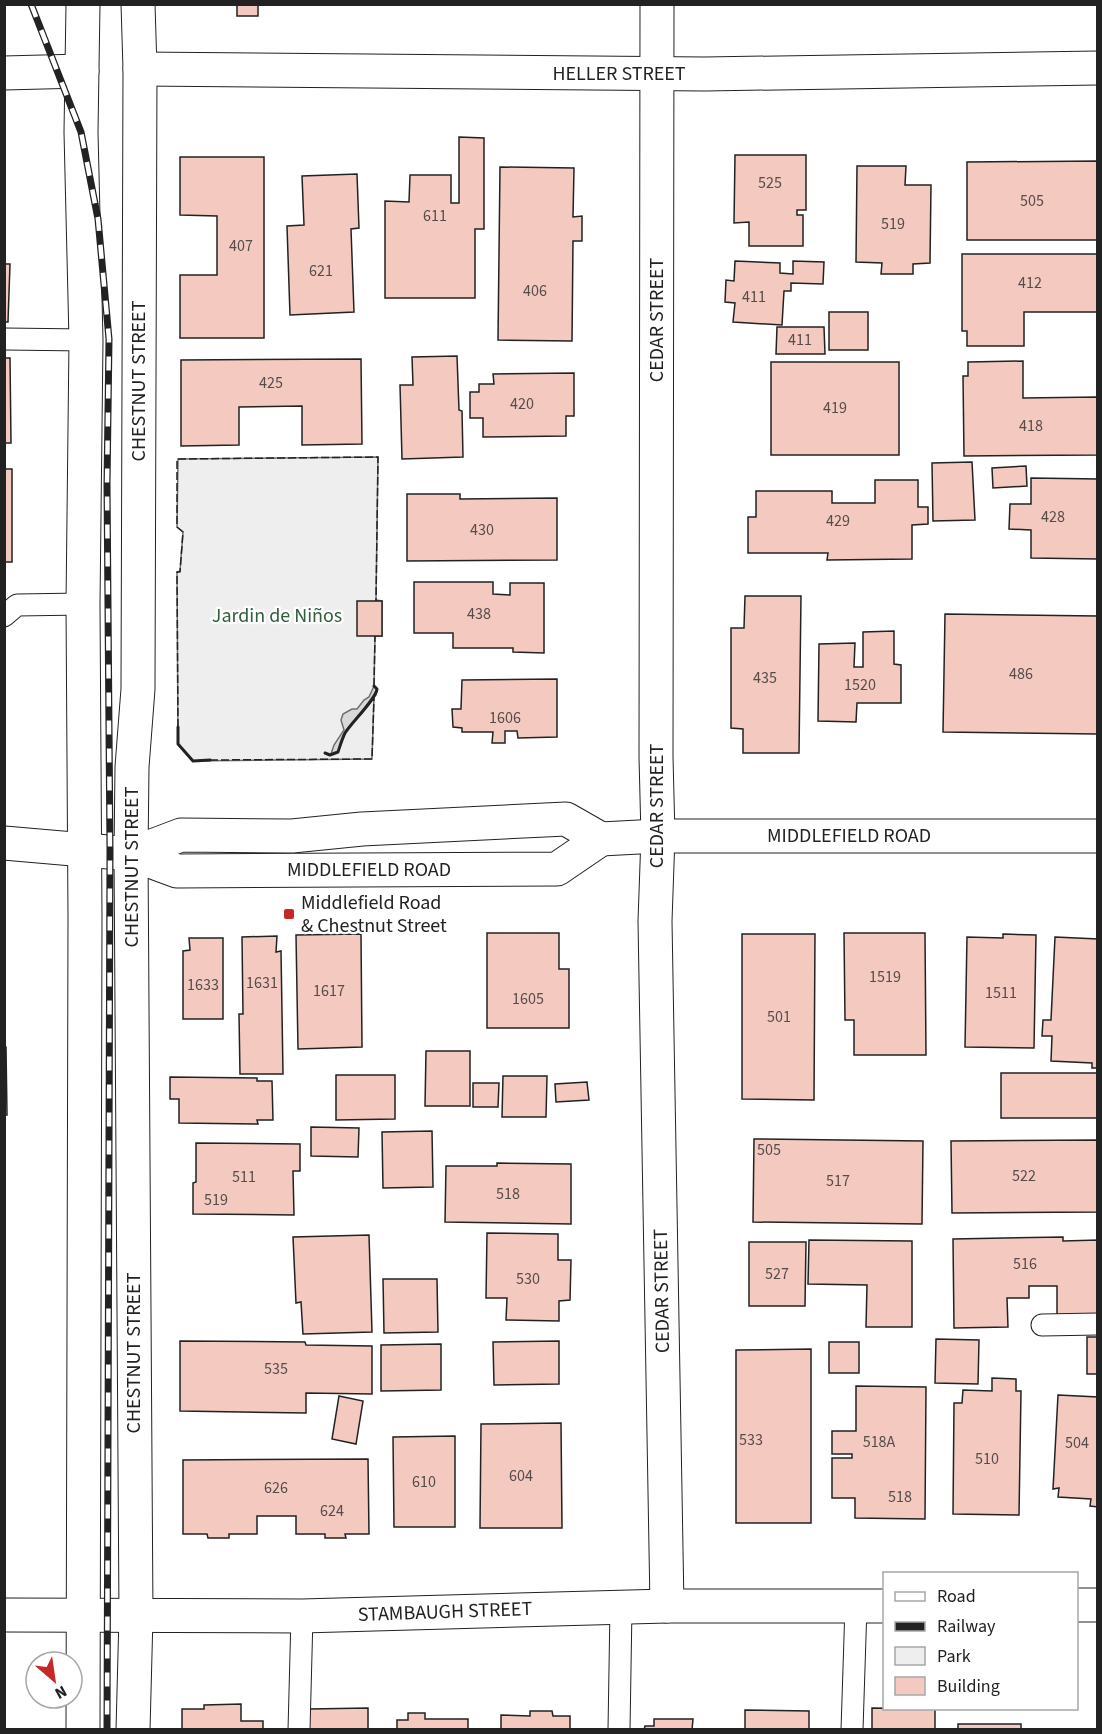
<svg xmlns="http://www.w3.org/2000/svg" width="1102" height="1734" viewBox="0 0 1102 1734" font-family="'Source Sans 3',sans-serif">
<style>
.green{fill:#eee;stroke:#6f6f6f;stroke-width:1.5}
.water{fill:#d9d9d9;stroke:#6f6f6f;stroke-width:1.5}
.building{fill:#f3c9c0;stroke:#222;stroke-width:1.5}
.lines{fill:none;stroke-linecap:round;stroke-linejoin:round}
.service-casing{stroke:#222;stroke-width:23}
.minor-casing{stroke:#222;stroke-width:35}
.tertiary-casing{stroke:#222;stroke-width:35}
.secondary-casing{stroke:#222;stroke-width:35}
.service{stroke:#fff;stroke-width:21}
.minor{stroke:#fff;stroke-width:33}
.tertiary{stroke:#fff;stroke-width:33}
.secondary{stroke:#fff;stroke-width:33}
.rail-casing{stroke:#222;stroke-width:7}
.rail{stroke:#fff;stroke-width:4.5;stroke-dasharray:14;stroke-linecap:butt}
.fence{stroke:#222;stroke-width:1.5;stroke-dasharray:8 3;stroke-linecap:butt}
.wall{stroke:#222;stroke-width:3}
.poi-dot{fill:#c62828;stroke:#fff;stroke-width:2}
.labels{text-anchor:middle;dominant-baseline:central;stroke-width:4.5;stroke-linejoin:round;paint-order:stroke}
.number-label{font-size:16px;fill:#564c4a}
.street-label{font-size:20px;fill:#222;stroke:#fff}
.park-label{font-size:20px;fill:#2f5e38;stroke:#fff}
.poi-label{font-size:20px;fill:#222;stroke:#fff;text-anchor:start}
</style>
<rect width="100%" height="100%" fill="#fff"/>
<!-- green -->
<polygon class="green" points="378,457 376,600 382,601 382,636 375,636 374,686 377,689 376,695 374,697 372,759 193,761 178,744 177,572 180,571 183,532 177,527 178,459"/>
<!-- water -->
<path class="water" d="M374,686L377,689C376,699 352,722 345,733C342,739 340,746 338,752L331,754L334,745L344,730L341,720L343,714L352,709H357L364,700L369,697Z"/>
<!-- building -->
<g class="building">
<rect x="237" y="4" width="21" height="12"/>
<polygon points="459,137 484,138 484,229 475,229 475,298 385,298 385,201 409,202 410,175 451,175 451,203 459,203"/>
<polygon points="735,155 806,155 806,210 797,210 797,215 803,215 803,246 749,246 749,222 734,223"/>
<polygon points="180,157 264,157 264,338 180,338 180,275 217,275 217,216 180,215"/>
<polygon points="1098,161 1098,240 967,240 967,162"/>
<polygon points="857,166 906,166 905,185 931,185 930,263 913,264 913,274 881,274 882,263 856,262"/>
<polygon points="500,167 574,168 573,217 582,216 582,241 573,241 572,341 498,340"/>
<polygon points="357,174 359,228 351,229 354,312 290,315 287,226 304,225 302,176"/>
<polygon points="962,254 1098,254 1098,312 1024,312 1024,346 967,346 967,331 962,331"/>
<polygon points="735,261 780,263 780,273 793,274 793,261 824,262 823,284 791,283 791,291 784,291 782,325 733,322 735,303 725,302 726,280 734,281"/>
<polygon points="4,264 10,264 8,322 4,322"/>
<rect x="829" y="312" width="39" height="38"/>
<polygon points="777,327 824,327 825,354 776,354"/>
<polygon points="457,356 459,410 462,411 463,457 402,459 400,385 413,385 412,357"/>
<polygon points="4,358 10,358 11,443 4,443"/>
<polygon points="361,359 362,444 302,445 302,406 239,407 239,445 181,446 181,360"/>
<polygon points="1023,361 1023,398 1098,397 1098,455 964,456 963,376 968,376 968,362"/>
<rect x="771" y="362" width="128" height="93"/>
<polygon points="574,373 574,416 566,416 566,436 483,437 483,418 470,418 470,392 479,392 479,384 494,384 493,374"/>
<polygon points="972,462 975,520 933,521 932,463"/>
<polygon points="1026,466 1027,486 993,488 992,468"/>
<rect x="4" y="469" width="8" height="93"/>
<polygon points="1031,478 1098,479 1098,559 1031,558 1031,530 1009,529 1010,504 1031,504"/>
<polygon points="875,480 918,480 918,507 928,507 928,524 912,525 912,559 827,560 828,553 748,553 748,517 756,517 756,491 832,491 832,503 875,503"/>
<polygon points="407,494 460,494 460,499 557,498 557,560 407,561"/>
<polygon points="414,582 493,582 493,594 510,595 510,583 544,583 544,653 513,652 513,648 453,648 453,633 414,633"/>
<polygon points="745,596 801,596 799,753 743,753 743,729 731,728 731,628 744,628"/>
<rect x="357" y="601" width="25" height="35"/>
<polygon points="945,614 1098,616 1098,734 943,732"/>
<polygon points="894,631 894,664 901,665 901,703 857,703 856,722 818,721 819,644 855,643 854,667 863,667 863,632"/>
<polygon points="557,679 557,737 518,738 517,731 505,731 505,743 492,743 493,732 462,732 462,728 453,727 452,709 461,709 462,680"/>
<polygon points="487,933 559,933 559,969 569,969 569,1028 487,1028"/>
<polygon points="844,933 925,933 926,1055 854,1055 854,1020 845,1020"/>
<polygon points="361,934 362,1047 298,1049 296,935"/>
<polygon points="742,934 815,934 814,1100 742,1099"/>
<polygon points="1003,934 1036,935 1034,1048 965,1047 967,937 1003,938"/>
<polygon points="277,936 276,952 281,951 283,1074 240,1074 239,1014 243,1014 242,937"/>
<polygon points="1055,937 1098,939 1098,1068 1092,1068 1092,1063 1051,1061 1052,1036 1042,1036 1043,1020 1051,1020"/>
<polygon points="189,938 223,938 223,1019 183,1019 183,951 190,950"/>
<polygon points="4,1047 6,1047 7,1115 4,1115"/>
<polygon points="426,1051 470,1051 470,1106 425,1106"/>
<rect x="1001" y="1073" width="97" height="45"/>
<polygon points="336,1075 395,1075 395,1119 336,1120"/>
<polygon points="503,1076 547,1076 546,1117 502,1117"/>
<polygon points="170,1077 257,1078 257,1081 272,1081 273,1120 257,1120 258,1124 179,1123 179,1099 170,1099"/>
<polygon points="587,1082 589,1100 556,1102 555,1084"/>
<polygon points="473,1083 499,1083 498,1107 473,1107"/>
<polygon points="311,1127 359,1128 358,1157 311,1156"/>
<polygon points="432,1131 433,1187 383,1188 382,1132"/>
<polygon points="754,1139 923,1141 922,1224 753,1222"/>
<polygon points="1098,1140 1098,1212 952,1213 951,1141"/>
<polygon points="196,1143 300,1144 300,1171 293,1171 294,1215 193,1214 193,1183 196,1182"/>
<polygon points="497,1163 571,1164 571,1224 445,1222 446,1166 497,1166"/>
<polygon points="487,1233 558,1234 558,1260 571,1260 570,1300 559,1301 559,1321 506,1320 507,1298 486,1298"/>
<polygon points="369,1235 372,1332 303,1334 301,1302 296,1303 293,1237"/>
<polygon points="1063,1237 1063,1241 1098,1240 1098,1315 1057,1315 1057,1286 1029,1286 1029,1298 1007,1298 1008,1327 954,1328 953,1239"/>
<polygon points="809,1240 912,1241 912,1327 866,1327 867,1285 808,1284"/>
<polygon points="749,1242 806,1242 805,1306 749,1306"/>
<polygon points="383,1279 437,1279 438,1332 384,1333"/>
<rect x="1087" y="1337" width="11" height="37"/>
<polygon points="936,1339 979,1340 978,1384 935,1383"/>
<polygon points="180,1341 305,1342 306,1345 372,1346 372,1394 306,1393 306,1413 180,1411"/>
<polygon points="559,1341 559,1384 494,1385 493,1342"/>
<rect x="829" y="1342" width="30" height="31"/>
<polygon points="441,1344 441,1390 381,1391 381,1345"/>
<polygon points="811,1349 811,1523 736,1523 736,1350"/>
<polygon points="992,1378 1016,1379 1016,1391 1021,1391 1019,1515 953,1514 954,1403 962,1403 963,1390 992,1391"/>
<polygon points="856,1386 926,1387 925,1519 855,1518 855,1498 832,1498 832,1458 852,1458 852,1454 832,1454 832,1431 856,1431"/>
<polygon points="1058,1395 1098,1397 1098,1507 1090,1506 1091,1499 1058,1497 1059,1488 1053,1489"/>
<polygon points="339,1396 363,1401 356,1444 332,1439"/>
<polygon points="561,1423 562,1528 480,1528 481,1424"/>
<polygon points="455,1436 455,1527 394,1527 393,1437"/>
<polygon points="368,1459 369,1534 345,1534 346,1538 325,1538 325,1534 296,1534 296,1516 257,1516 257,1534 229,1534 229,1538 208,1538 207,1534 183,1534 183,1460"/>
<polygon points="241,1704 241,1721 263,1721 263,1730 182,1730 182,1709 204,1709 204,1705"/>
<polygon points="368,1708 368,1730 309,1730 309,1709"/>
<polygon points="872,1708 935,1709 935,1730 872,1730"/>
<polygon points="745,1710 809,1711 809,1730 745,1730"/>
<polygon points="530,1711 552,1711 553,1716 570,1716 570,1730 501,1730 501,1715 530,1716"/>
<polygon points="408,1713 425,1713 425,1719 468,1719 468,1730 397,1730 397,1720 408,1720"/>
<polygon points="654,1719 693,1719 692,1730 644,1730 645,1726 654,1726"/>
<rect x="958" y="1724" width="63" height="6"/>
</g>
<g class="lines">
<!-- service casing -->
<g class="service-casing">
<g id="service">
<polyline points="4,339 86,340"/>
<polyline points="4,616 17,605 83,604"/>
<polyline points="1042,1325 1098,1324"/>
<polyline points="299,1730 302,1616"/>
<polyline points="619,1730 621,1607"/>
<polyline points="852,1730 856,1606"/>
</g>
</g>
<!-- minor casing -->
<g class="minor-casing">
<g id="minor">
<polyline points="657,4 656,757 658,836 655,921 667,1606"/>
<polyline points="140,69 705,74 1098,68"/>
<polyline points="4,73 82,71"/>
<polyline points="1076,1605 1098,1605"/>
<polyline points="4,1615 302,1616 667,1606 884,1606"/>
</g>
</g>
<!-- tertiary casing -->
<g class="tertiary-casing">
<g id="tertiary">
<polyline points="83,1730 85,917 83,604 86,340 81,132 83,4"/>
<polyline points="133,1730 136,1616 131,854 132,767 138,689 140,69 138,4"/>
</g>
</g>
<!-- secondary casing -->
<g class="secondary-casing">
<g id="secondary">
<polyline points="4,843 131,854 177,871 557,869 601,839"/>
<polyline points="131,854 181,835 292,836 362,829 566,819 601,839 658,836 1098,836"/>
</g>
</g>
<!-- service -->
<use href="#service" class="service"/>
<!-- minor -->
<use href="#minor" class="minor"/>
<!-- tertiary -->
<use href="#tertiary" class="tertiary"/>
<!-- secondary -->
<use href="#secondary" class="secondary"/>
<!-- rail casing -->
<g class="rail-casing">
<polyline id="rail" points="31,4 81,132 98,219 109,339 107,484 110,851 107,1730"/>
</g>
<!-- rail -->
<use href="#rail" class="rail"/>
<!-- fence -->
<g class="fence">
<polyline points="374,686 375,636"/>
<polyline points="178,727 177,572 180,572 183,532 177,527 177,459 378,457 376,601"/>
<polyline points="210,760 372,759 374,697"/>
</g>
<!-- wall -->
<g class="wall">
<polyline points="178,727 178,744 193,761 210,760"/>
<path d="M325,753L330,755L338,752C340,746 342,739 345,733C352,722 376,699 377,689L374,686"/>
</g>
</g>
<!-- markers -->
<rect class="poi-dot" x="283" y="908" width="12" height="12" rx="3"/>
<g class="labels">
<!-- number labels -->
<g class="number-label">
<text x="770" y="183">525</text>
<text x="1032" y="201">505</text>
<text x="435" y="216">611</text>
<text x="893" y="224">519</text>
<text x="241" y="246">407</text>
<text x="321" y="271">621</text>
<text x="1030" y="283">412</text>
<text x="535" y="291">406</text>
<text x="754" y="297">411</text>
<text x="800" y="340">411</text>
<text x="271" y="383">425</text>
<text x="522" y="404">420</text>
<text x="835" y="408">419</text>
<text x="1031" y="426">418</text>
<text x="1053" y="517">428</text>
<text x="838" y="521">429</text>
<text x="482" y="530">430</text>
<text x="479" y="614">438</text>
<text x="1021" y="674">486</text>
<text x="765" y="678">435</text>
<text x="860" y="685">1520</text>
<text x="505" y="718">1606</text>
<text x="885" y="977">1519</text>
<text x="262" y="983">1631</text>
<text x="203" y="985">1633</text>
<text x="329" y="991">1617</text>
<text x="1001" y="993">1511</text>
<text x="528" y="999">1605</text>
<text x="779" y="1017">501</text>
<text x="769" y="1150">505</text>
<text x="1024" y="1176">522</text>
<text x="244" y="1177">511</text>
<text x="838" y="1181">517</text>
<text x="508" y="1194">518</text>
<text x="216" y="1200">519</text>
<text x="1025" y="1264">516</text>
<text x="777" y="1274">527</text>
<text x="528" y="1279">530</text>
<text x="276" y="1369">535</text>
<text x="751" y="1440">533</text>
<text x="879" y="1442">518A</text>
<text x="1077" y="1443">504</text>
<text x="987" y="1459">510</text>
<text x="521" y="1476">604</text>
<text x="424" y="1482">610</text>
<text x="276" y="1488">626</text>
<text x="900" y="1497">518</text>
<text x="332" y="1511">624</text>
</g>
<!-- street labels -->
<g class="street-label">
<text x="619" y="74">HELLER STREET</text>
<text transform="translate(657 320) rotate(-90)">CEDAR STREET</text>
<text transform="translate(139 381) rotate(-90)">CHESTNUT STREET</text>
<text transform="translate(657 806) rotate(-90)">CEDAR STREET</text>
<text x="849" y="836">MIDDLEFIELD ROAD</text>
<text transform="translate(132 867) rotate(-90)">CHESTNUT STREET</text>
<text x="369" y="870">MIDDLEFIELD ROAD</text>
<text transform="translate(662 1291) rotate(-91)">CEDAR STREET</text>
<text transform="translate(134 1353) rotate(-90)">CHESTNUT STREET</text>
<text transform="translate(445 1612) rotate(-2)">STAMBAUGH STREET</text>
</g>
<!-- park labels -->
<g class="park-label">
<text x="277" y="616">Jardin de Niños</text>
</g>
<!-- poi labels -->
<g class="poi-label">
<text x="301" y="903">Middlefield Road<tspan x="301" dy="23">&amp; Chestnut Street</tspan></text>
</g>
</g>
<!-- border -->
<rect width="1102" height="1734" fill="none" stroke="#222222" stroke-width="12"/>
<!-- legend -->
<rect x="883" y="1572" width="195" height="138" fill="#ffffff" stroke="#a7a7a7" stroke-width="1.5"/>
<rect x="895" y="1592" width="30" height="9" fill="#ffffff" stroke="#a7a7a7" stroke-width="1.5"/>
<text x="937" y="1602" font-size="18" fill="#222222">Road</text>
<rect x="895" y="1622" width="30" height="9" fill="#222222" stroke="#a7a7a7" stroke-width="1.5"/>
<text x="937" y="1632" font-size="18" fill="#222222">Railway</text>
<rect x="895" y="1647" width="30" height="18" fill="#eeeeee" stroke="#a7a7a7" stroke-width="1.5"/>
<text x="937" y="1662" font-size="18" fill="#222222">Park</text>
<rect x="895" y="1677" width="30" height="18" fill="#f3c9c0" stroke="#a7a7a7" stroke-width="1.5"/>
<text x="937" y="1692" font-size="18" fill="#222222">Building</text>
<!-- north arrow -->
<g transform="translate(54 1680) rotate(151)"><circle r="28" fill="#ffffff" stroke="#a7a7a7" stroke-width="1.5"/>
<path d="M0-4.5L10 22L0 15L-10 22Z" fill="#c62828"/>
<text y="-9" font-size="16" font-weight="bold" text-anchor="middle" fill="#222222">N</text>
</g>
</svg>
